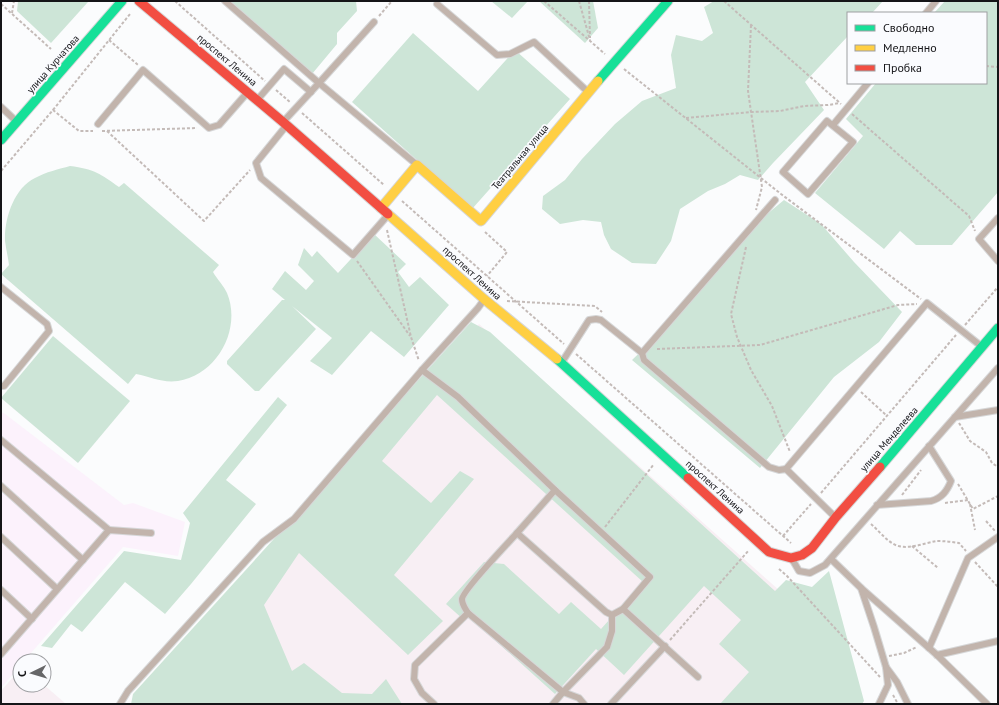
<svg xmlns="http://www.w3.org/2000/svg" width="999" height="705" viewBox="0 0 999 705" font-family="'PT Sans',sans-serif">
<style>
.industrial{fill:#fcf2fc}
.medical{fill:#f8eff4}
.green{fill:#cde5d7}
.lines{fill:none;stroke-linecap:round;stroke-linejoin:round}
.lane-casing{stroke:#d6d7d8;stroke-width:8}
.fast-casing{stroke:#d6d7d8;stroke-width:11}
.slow-casing{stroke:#d6d7d8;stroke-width:11}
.jam-casing{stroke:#d6d7d8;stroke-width:11}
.path{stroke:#c4bbb8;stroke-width:2;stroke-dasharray:3 2;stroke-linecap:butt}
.lane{stroke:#c2b4ac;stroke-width:6}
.fast{stroke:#16e098;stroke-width:9}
.slow{stroke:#ffcf43;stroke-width:9}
.jam{stroke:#f24e42;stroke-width:9}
.labels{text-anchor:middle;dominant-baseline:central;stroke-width:3.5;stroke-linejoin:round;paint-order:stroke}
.street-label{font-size:10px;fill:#151518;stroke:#fafbfe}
</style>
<rect width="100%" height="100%" fill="#fbfcfd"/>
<!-- industrial -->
<polygon class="industrial" points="1,412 5,414 124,505 133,503 185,522 178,556 123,547 24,661 20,661 20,666 1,688"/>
<!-- medical -->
<g class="medical">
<polygon points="479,324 823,629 757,704 292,704 213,631"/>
<polygon points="20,669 20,685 44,685 66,704 1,704 1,691"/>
</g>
<!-- green -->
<g class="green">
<polygon points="18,1 88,1 88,2 51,43 17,11"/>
<polygon points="229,1 356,1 357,11 337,33 337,44 312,74"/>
<polygon points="491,1 528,1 512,18"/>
<polygon points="539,1 593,1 598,28 585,43"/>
<polygon points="714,1 883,1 872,13 848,13 848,36 805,82 824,110 773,163 758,180 740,175 725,184 708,191 680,209 671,241 656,264 632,263 611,249 604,235 601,222 583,220 560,224 542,209 543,196 565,180 582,159 615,124 642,101 676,88 671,55 676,35 702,41 713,33 704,7"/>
<polygon points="945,1 998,1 998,192 952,245 916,245 900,231 884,249 815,193 863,136 846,119 876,83 986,83 986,13 934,13"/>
<polygon points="413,33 478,91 515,50 570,99 472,209 352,102"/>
<path d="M70,166C94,169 101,174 119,187L124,183L219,265L213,272C217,279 224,286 227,293C242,329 217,375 178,381C161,383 152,377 136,374L128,384L1,274L9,265C8,257 6,249 5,241C4,219 14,188 35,178C46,172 59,169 70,166Z"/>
<polygon points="784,200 821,224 854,262 902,312 879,342 834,377 760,468 632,360 683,311 754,225"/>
<polygon points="374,234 406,264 398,272 409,287 420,277 449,305 404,357 371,331 332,375 310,361 332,338 292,306 316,329 259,391 255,391 227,364 227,361 282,300 285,300 272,289 285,271 306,290 314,281 298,265 304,248 312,257 317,251 338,273"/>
<polygon points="471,322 490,332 775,591 786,580 812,587 829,571 864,701 862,704 720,704 749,672 719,644 741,620 704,586 624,675 596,649 555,694 468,616 464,620 446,604 484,562 504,564 559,614 571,602 601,629 643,582 437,395 382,461 431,503 460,471 474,479 394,575 443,621 408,655 299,553 264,605 292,671 304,663 342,693 372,694 386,679 402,704 131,704 133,694"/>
<polygon points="53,336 130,401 78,463 1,398"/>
<polygon points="278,397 287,405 226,480 256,504 191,584 165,614 125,582 82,632 71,624 52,648 41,646 124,551 181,560 190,523 183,513"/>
</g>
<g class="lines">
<!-- lane casing -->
<g class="lane-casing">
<g id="lane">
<polyline points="225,1 319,83 374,22"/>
<polyline points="437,4 497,55 510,54 534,42 587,91"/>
<polyline points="926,13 936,1"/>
<polyline points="258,99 284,69 311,92"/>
<polyline points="1,107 16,121"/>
<polygon points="827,121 853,142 808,194 783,172"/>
<polyline points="283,122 319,83 416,164"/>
<polyline points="98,124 143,70 209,128 219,125 247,93"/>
<polyline points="833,125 868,83"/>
<polyline points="286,126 256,163 261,178 353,255 388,215"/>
<polyline points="998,218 979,239 998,261"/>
<polyline points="1,287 47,324 49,331 4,386 1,386"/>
<polyline points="642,353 775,200"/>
<polyline points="562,362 589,320 596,319 601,320 642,353 644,360 769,467 779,470 786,469 834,516"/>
<polyline points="422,370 458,397 555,490 650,577 623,609 698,677"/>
<polyline points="955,417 998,410"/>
<polyline points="1,440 109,530"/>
<polyline points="786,469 927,303 981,346"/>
<polyline points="1,486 83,560"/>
<polyline points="555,490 517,533 606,612 612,615 623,609"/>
<path d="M877,505L931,501C942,498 947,491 951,481L929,446"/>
<path d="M517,533C508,543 463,590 462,599C462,605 465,608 468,613L563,692L579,698L584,704"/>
<polyline points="1,537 57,589"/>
<polyline points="792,559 799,571 810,573 825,565 998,368"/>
<polyline points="831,559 861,588 874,627 886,667 888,685 879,704"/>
<polyline points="861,588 937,655 987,704"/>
<polyline points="1,590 32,619"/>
<polyline points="929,648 968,558 998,537"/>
<polyline points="1,654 109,530 151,533"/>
<polyline points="937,655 998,641"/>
<polyline points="886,667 897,682 908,704"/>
<polyline points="120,704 128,691 263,542 294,519 422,370 478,308 483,301"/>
<polyline points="434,704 422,693 414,679 415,665 468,613"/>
<polyline points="553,704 563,692 607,647 612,631 612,615"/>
<polyline points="611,704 665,646"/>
</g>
</g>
<!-- fast casing -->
<g class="fast-casing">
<g id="fast">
<polyline points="598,81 668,1"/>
<polyline points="1,140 122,1"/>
<polyline points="557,359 688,478"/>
<polyline points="880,467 998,328"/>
</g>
</g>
<!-- slow casing -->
<g class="slow-casing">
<g id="slow">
<polyline points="381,208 417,165 481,221 598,81"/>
<polyline points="388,214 484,299 557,359"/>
</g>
</g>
<!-- jam casing -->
<g class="jam-casing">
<g id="jam">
<polyline points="139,1 283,122 388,214"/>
<polyline points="688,478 769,552 791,558 802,555 812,548 836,517 880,467"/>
</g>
</g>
<!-- path -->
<g class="path">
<polyline points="175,1 265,81"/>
<polyline points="544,1 605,54"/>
<polyline points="579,1 590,40"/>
<polyline points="589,1 590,38"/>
<polyline points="724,1 841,104"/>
<polyline points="1,4 51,49"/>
<polyline points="12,13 14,1"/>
<polyline points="379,16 392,1"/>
<polyline points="751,25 748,91 762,187 756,210"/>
<polyline points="109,40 138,65"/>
<polyline points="986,66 998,67"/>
<polyline points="624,69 781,194 921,299"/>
<polyline points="276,90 291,103"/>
<polyline points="53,110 130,14"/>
<polyline points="302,113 384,185"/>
<polyline points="852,114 969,216 975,231"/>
<polyline points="686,118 751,112 780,111 804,106 828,105 840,103"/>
<polyline points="102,131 197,128"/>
<polyline points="107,131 204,221 250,170"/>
<polyline points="1,171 53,110 79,131 93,131"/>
<polyline points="402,201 564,344"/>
<polyline points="387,230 411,337 419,361"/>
<polyline points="485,232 507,252 487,276"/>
<polyline points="746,247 731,314 737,337 751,370 772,406 790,452"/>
<polyline points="357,261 410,336"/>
<polyline points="507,301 595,306 602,312"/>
<polyline points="965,325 998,287"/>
<polyline points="657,349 760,345 898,305 917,304"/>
<polyline points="576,354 791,543"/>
<polyline points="861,392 887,416"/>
<polyline points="959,423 970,441 986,452 992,463 998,467"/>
<polyline points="958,484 973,509 998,496"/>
<polyline points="821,493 956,335"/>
<polyline points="902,495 921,470"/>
<polyline points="945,503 968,500"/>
<polyline points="970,504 975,530"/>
<polyline points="986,521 995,531"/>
<path d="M871,524C878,530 884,538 892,543C905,552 923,543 937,541C945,541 952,542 959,543L966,551"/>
<polyline points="605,527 654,464"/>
<polyline points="783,536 811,504"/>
<polyline points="912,546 938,568"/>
<polyline points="975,562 998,587"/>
<polyline points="779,569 787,576 880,677"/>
<polyline points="670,640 749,550"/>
<polyline points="889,656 904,653 917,647"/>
<polyline points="893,695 898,704"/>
</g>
<!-- lane -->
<use href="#lane" class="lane"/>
<!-- fast -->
<use href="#fast" class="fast"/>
<!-- slow -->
<use href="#slow" class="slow"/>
<!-- jam -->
<use href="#jam" class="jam"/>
</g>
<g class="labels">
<!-- street labels -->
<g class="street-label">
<text transform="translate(227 60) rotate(40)">проспект Ленина</text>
<text transform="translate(53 64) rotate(-49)">улица Курчатова</text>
<text transform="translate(520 157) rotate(-50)">Театральная улица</text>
<text transform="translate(472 273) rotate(42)">проспект Ленина</text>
<text transform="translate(889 439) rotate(-49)">улица Менделеева</text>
<text transform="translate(715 487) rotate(42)">проспект Ленина</text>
</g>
</g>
<!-- border -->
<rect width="999" height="705" fill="none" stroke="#151518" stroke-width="4"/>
<!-- legend -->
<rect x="847" y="12" width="140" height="72" fill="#fafbfe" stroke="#9e9fa2"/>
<rect x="855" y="25" width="20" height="6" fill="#16e098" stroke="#9e9fa2"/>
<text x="883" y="32" font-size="12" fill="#151518">Свободно</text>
<rect x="855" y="45" width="20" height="6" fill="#ffcf43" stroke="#9e9fa2"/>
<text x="883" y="52" font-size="12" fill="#151518">Медленно</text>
<rect x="855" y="65" width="20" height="6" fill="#f24e42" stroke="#9e9fa2"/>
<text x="883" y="72" font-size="12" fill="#151518">Пробка</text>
<!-- north arrow -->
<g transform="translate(32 673) rotate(265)"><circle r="19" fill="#fafbfe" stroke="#9e9fa2"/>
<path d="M0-3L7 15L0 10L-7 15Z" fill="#666668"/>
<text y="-6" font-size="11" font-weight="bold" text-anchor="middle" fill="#151518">С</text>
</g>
</svg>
